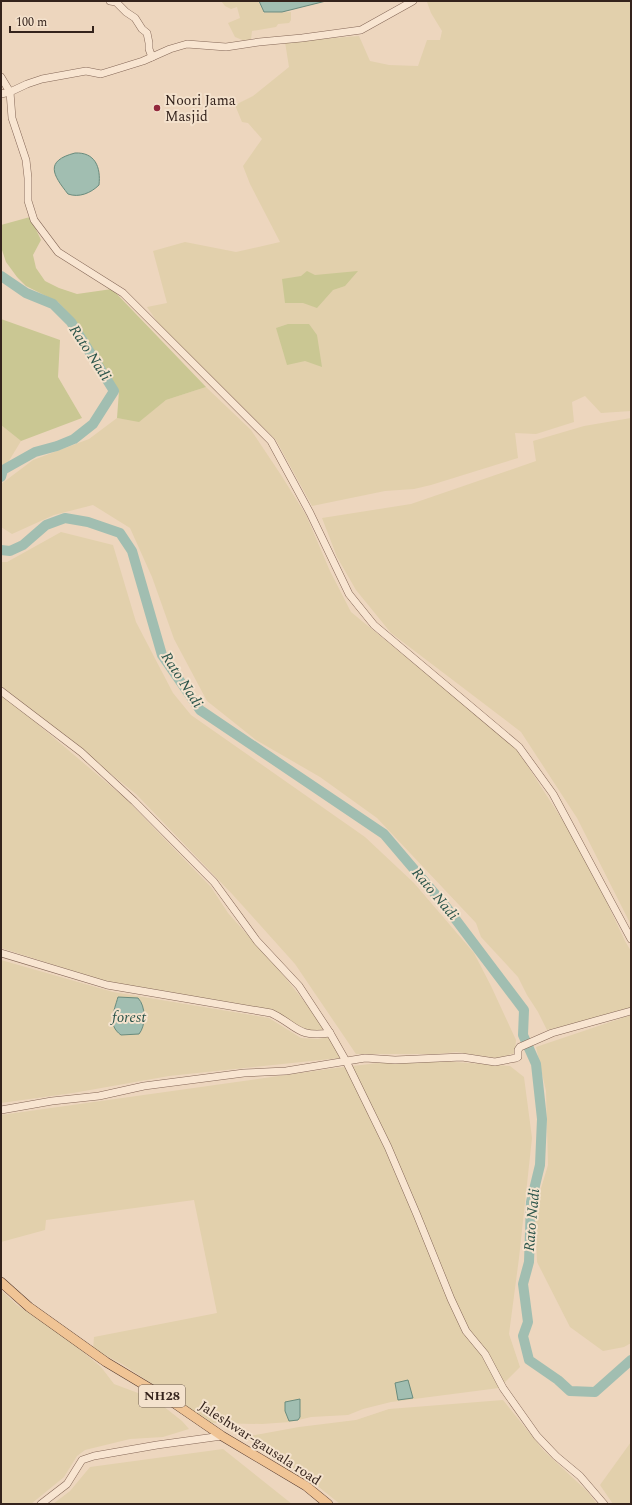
<svg xmlns="http://www.w3.org/2000/svg" width="632" height="1505" viewBox="0 0 632 1505" font-family="Spectral,serif">
<style>
.farmland{fill:#e2d0ac}
.green{fill:#cac793}
.water{fill:#a1beb1;stroke:#698b7d}
.lines{fill:none;stroke-linecap:round;stroke-linejoin:round}
.river{stroke:#a1beb1;stroke-width:10}
.minor-casing{stroke:#846757;stroke-width:8}
.major-casing{stroke:#52372c;stroke-width:10}
.minor{stroke:#f8e5d1;stroke-width:7}
.major{stroke:#f0c495;stroke-width:9}
.poi-dot{fill:#92283c;stroke:#f4e2cd;stroke-width:1.5}
.labels{text-anchor:middle;dominant-baseline:central;stroke-width:4;stroke-linejoin:round;paint-order:stroke}
.shield{fill:#f4e2cd;stroke:#6e5c51;stroke-width:1}
.shield-label{font-size:13px;font-weight:bold;fill:#34231c}
.poi-label{font-size:14px;fill:#34231c;stroke:#f4e2cd;text-anchor:start}
.street-label{font-size:14px;fill:#34231c;stroke:#f4e2cd}
.water-label{font-size:15px;font-style:italic;fill:#2b544a;stroke:#f4e2cd}
</style>
<rect width="100%" height="100%" fill="#edd6be"/>
<!-- farmland -->
<g class="farmland">
<polygon points="221,1 258,1 264,13 291,12 291,20 289,23 278,24 276,27 252,31 251,39 245,41 235,37 228,23 240,18 237,7 231,9 225,6"/>
<polygon points="428,1 631,1 631,411 601,413 585,396 572,402 574,422 536,434 515,433 518,458 431,485 414,489 385,491 312,506 276,440 158,323 147,307 167,303 153,251 185,242 236,252 280,242 250,184 243,166 262,139 248,123 242,122 235,105 253,96 289,67 285,42 359,36 370,61 389,65 418,66 427,40 440,40 442,31 431,13 427,2"/>
<polygon points="206,387 251,430 281,475 306,515 330,571 351,612 479,717 518,751 583,852 625,941 631,951 631,1009 547,1030 538,1012 527,995 518,977 481,937 476,923 377,818 320,777 256,740 207,701 174,639 152,577 130,528 93,505 54,515 12,534 1,527 1,484 33,460 89,439 117,418 139,421 166,400"/>
<polygon points="631,418 631,925 577,818 521,732 391,633 356,590 337,557 322,518 411,504 536,461 533,441 584,426"/>
<polygon points="1,425 21,441 1,474"/>
<polygon points="61,532 113,545 136,622 173,693 191,715 365,837 414,883 474,953 491,986 516,1040 515,1053 497,1058 456,1052 438,1054 356,1054 295,964 233,895 136,794 1,686 1,562 7,562"/>
<polygon points="1,693 126,799 211,887 228,913 284,976 326,1029 310,1031 295,1024 272,1011 108,982 1,948"/>
<polygon points="1,960 113,992 269,1018 301,1038 318,1039 329,1037 340,1058 169,1076 73,1093 1,1103"/>
<polygon points="631,1015 631,1343 624,1347 603,1351 570,1327 537,1262 535,1208 548,1165 546,1091 536,1047"/>
<polygon points="412,1059 510,1066 524,1077 532,1138 519,1258 509,1334 520,1367 499,1388 391,1402 363,1409 348,1415 311,1417 290,1422 262,1424 211,1423 122,1364 93,1349 94,1337 217,1313 194,1200 46,1220 45,1230 1,1242 1,1115 336,1068"/>
<polygon points="1,1290 17,1305 69,1340 101,1367 114,1384 138,1393 163,1406 182,1421 189,1429 163,1437 130,1439 85,1450 77,1456 64,1477 31,1504 1,1504"/>
<polygon points="503,1400 544,1451 587,1491 597,1504 340,1504 320,1488 244,1437 299,1427 356,1420 389,1409"/>
<polygon points="631,1442 631,1504 613,1504 600,1485"/>
<polygon points="223,1449 292,1504 53,1504 70,1491 90,1467"/>
</g>
<!-- green -->
<g class="green">
<polygon points="30,217 41,240 33,255 36,268 45,281 59,288 77,294 112,289 206,387 166,400 139,422 117,418 119,391 75,320 58,302 26,286 17,277 6,262 1,247 1,225"/>
<polygon points="307,271 315,275 358,271 345,286 333,290 317,308 303,303 285,303 282,279 301,276"/>
<polygon points="1,319 60,340 58,377 82,418 21,441 1,425"/>
<polygon points="288,324 309,324 317,335 322,367 305,361 287,365 276,328"/>
</g>
<!-- water -->
<g class="water">
<polygon points="259,1 326,1 282,12 264,12"/>
<path d="M75,153C95,152 101,167 99,185C91,193 79,198 68,194C53,175 44,161 75,153Z"/>
<path d="M118,997L138,998C146,1006 146,1026 139,1034L121,1035C107,1025 114,1011 118,997Z"/>
<polygon points="408,1380 413,1398 398,1400 395,1383"/>
<polygon points="300,1399 300,1417 298,1420 289,1421 285,1411 285,1402"/>
</g>
<g class="lines">
<!-- river -->
<g class="river">
<polyline points="1,276 26,293 53,304 71,322 114,391 93,424 74,439 57,446 35,452 3,470 1,477"/>
<polyline points="1,550 10,551 23,545 46,525 65,518 88,522 120,533 132,551 162,655 200,710 384,834 447,908 524,1010 523,1035 536,1064 542,1119 540,1165 531,1202 529,1262 523,1284 528,1322 523,1336 529,1360 558,1380 570,1391 595,1392 631,1360"/>
</g>
<!-- minor casing -->
<g class="minor-casing">
<g id="minor">
<polyline points="110,1 116,2 126,12 135,18 142,29 147,33 149,43 149,49 152,57"/>
<polyline points="1,77 10,92 12,118 26,160 28,178 28,201 34,220 58,252 123,293 271,441 310,513 349,594 374,625 519,747 553,794 631,939"/>
<polyline points="1,94 10,92 27,84 42,79 86,71 101,74 114,70 143,61 170,49 187,44 226,47 259,42 302,38 361,30 413,1"/>
<polyline points="1,691 81,752 134,801 214,882 257,941 299,986 330,1033 346,1061 388,1147 417,1215 451,1299 466,1331 485,1354 503,1388 537,1436 556,1456 580,1476 604,1504"/>
<path d="M1,953L107,985L271,1013C297,1025 296,1038 330,1033"/>
<polyline points="1,1110 52,1101 99,1096 144,1086 244,1073 286,1071 365,1058 395,1060 462,1057 495,1062 516,1058 518,1057 518,1050 520,1047 552,1033 631,1011"/>
<polyline points="41,1504 67,1484 82,1460 94,1456 157,1445 222,1436"/>
</g>
</g>
<!-- major casing -->
<g class="major-casing">
<polyline id="major" points="1,1282 29,1307 106,1362 171,1401 222,1436 306,1486 328,1504"/>
</g>
<!-- minor -->
<use href="#minor" class="minor"/>
<!-- major -->
<use href="#major" class="major"/>
</g>
<!-- markers -->
<circle class="poi-dot" cx="157" cy="108" r="4"/>
<g class="labels">
<!-- shield labels -->
<rect class="shield" x="139" y="1385" width="46" height="22" rx="3"/>
<g class="shield-label">
<text x="162" y="1396">NH28</text>
</g>
<!-- poi labels -->
<g class="poi-label">
<text x="165" y="100">Noori Jama<tspan x="165" dy="16">Masjid</tspan></text>
</g>
<!-- street labels -->
<g class="street-label">
<text transform="translate(260 1443) rotate(33)">Jaleshwar-gausala road</text>
</g>
<!-- water labels -->
<g class="water-label">
<text transform="translate(90 353) rotate(57)">Rato Nadi</text>
<text transform="translate(182 680) rotate(57)">Rato Nadi</text>
<text transform="translate(435 894) rotate(50)">Rato Nadi</text>
<text x="129" y="1017">forest</text>
<text transform="translate(532 1220) rotate(-85)">Rato Nadi</text>
</g>
</g>
<!-- border -->
<rect width="632" height="1505" fill="none" stroke="#34231c" stroke-width="4"/>
<!-- scale -->
<path d="M10 26v6h83v-6" fill="none" stroke="#34231c" stroke-width="2"/>
<text x="16" y="26" font-size="12" fill="#34231c" stroke="#f4e2cd" stroke-width="3" paint-order="stroke">100 m</text>
</svg>
